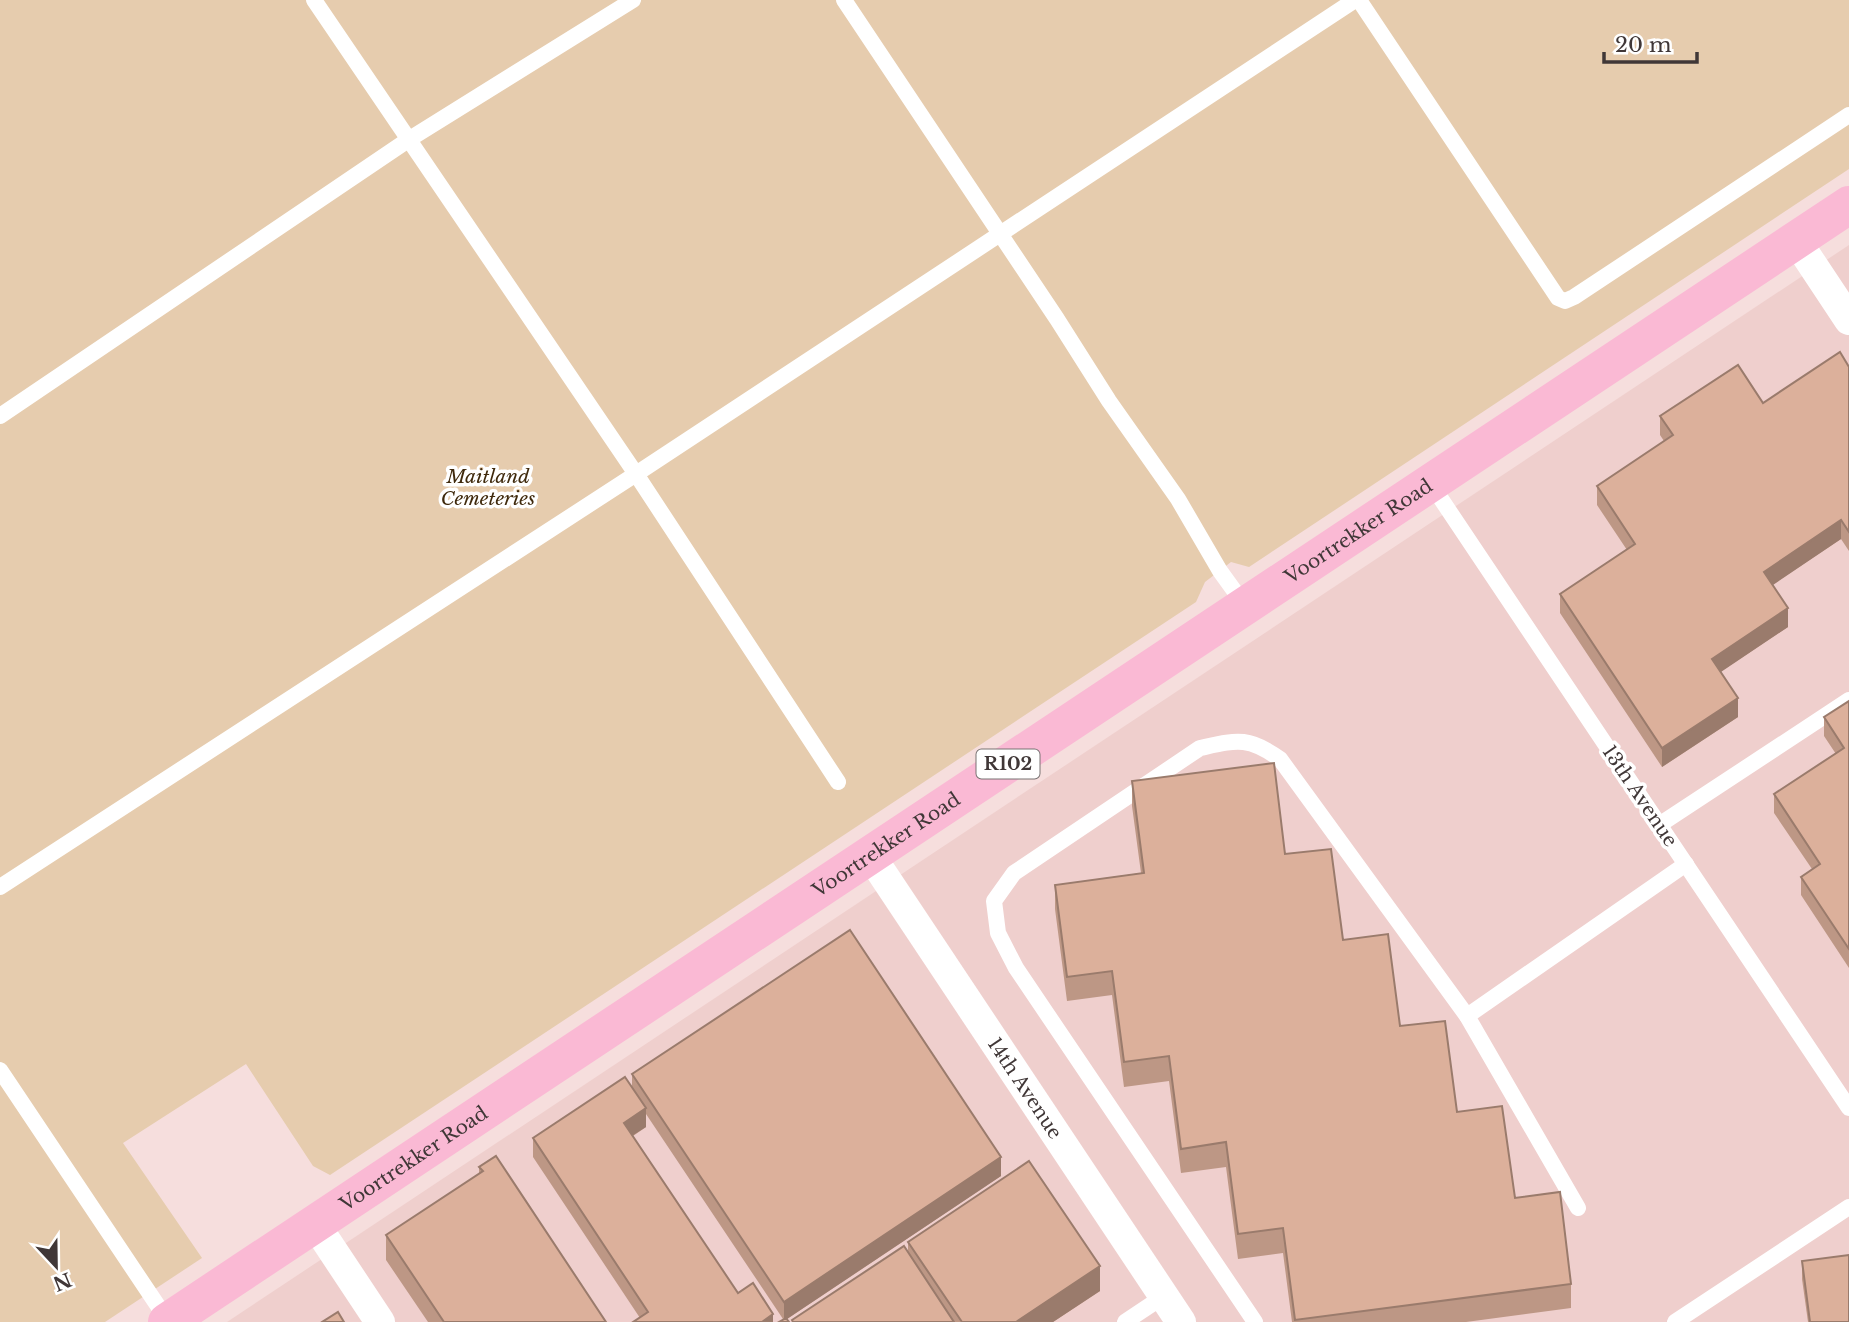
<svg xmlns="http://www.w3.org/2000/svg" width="1849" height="1322" viewBox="0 0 1849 1322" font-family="'Libre Baskerville',serif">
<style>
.built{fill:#efcfcd}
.green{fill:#e6ccae}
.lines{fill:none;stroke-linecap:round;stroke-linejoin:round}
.service{stroke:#fff;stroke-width:16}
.minor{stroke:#fff;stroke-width:30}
.primary{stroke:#fab9d4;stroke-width:38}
.wall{fill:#bd9785}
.shaded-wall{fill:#9a7b6c}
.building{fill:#dcb09b;stroke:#9a7b6c;stroke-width:2}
.labels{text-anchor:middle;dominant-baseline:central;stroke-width:7;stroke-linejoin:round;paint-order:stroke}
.shield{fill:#fff;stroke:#797373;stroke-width:2}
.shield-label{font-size:18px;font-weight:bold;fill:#403737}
.park-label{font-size:19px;font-style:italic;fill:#3f290c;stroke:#fff}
.street-label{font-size:19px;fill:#403737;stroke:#fff}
</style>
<rect width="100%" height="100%" fill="#f6dedd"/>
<!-- built -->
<polygon class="built" points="1849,245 1849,1322 227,1322"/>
<!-- green -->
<polygon class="green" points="0,0 1849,0 1849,169 1249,567 1231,562 1205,582 1196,602 330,1175 313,1166 246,1064 123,1143 202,1258 105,1322 0,1322"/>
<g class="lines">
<!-- service -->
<g class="service">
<polyline points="314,0 636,474 838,782"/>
<polyline points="844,0 1057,319 1109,401 1178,499 1220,571 1246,607"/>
<polyline points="1359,0 1558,298 1565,301 1574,297 1849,115"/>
<polyline points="0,416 408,140 633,0"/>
<polyline points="1431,484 1849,1108"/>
<polyline points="1659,825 1849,700"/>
<polyline points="0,887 636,474 1355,0"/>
<polyline points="1467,1016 1686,864"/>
<polyline points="0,1070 168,1321"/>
<polyline points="1125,1322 1164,1296"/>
<path d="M1255,1322L1016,968L998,933L994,901L1014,873L1200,748C1237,740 1248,736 1280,759L1467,1016L1578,1208"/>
<polyline points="1675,1322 1849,1207"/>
</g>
<!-- minor -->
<g class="minor">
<polyline points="1796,240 1849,320"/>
<path id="s1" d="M870,855L1181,1322"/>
<polyline points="315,1224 380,1322"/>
</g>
<!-- primary -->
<path class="primary" id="s2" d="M167,1322L1849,205"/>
</g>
<!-- wall -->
<g class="wall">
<polygon points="1849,367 1849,551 1841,539 1772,585 1788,627 1720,672 1738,717 1662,767 1560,613 1560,594 1627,550 1597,505 1597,486 1664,441 1660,435 1660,416 1763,403"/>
<polygon points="1849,701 1849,968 1801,895 1801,877 1812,869 1774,813 1774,794 1836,754 1824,736 1824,717"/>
<polygon points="1132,781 1285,854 1571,1284 1571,1308 1466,1322 1292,1322 1283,1253 1238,1259 1226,1167 1181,1173 1169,1081 1124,1087 1112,995 1067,1001 1055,909 1055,885 1141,873 1132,806"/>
<polygon points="632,1074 1001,1176 787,1319 783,1319 646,1114 646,1127 633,1136 738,1293 773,1322 640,1318 533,1157 533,1138 632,1088"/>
<polygon points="479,1167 606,1322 428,1322 386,1260 386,1235 479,1174"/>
<polygon points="908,1242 1100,1291 1053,1322 792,1322 792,1320 908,1252"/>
<polygon points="1802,1261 1849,1322 1808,1322 1802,1279"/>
</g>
<!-- shaded-wall -->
<g class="shaded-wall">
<polygon points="1841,520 1841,539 1764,591 1764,572"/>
<polygon points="1788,608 1788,627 1712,678 1712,659"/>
<polygon points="1738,698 1738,717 1662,767 1662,748"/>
<polygon points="646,1108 646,1127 624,1141 624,1123"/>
<polygon points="1001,1157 1001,1176 784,1321 784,1302"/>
<polygon points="1100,1266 1100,1291 1053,1322 1016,1322"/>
<polygon points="773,1314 773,1322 762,1322"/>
</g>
<!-- building -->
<g class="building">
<polygon points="1840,352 1849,367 1849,532 1841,520 1764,572 1788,608 1712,659 1738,698 1662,748 1560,594 1635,544 1597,486 1673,435 1660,416 1738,365 1763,403"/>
<polygon points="1849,701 1849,949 1801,877 1820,864 1774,794 1844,748 1824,717"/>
<polygon points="1274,763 1285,854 1331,849 1343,940 1388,934 1400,1026 1445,1021 1457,1112 1502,1106 1515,1198 1560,1192 1571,1284 1295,1320 1283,1228 1238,1234 1226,1142 1181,1149 1169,1056 1124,1062 1112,971 1067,977 1055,885 1144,873 1132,781"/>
<polygon points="850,930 1001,1157 784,1302 632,1074"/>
<polygon points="625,1077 646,1108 624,1123 738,1293 753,1283 773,1314 762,1322 633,1322 648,1312 533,1138"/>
<polygon points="496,1156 606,1322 444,1322 386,1235 483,1171 479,1167"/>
<polygon points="1029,1161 1100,1266 1016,1322 962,1322 908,1242"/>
<polygon points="904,1246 954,1322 793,1322 792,1320"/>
<polygon points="1849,1255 1849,1322 1810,1322 1802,1261"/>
<polygon points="338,1312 344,1322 322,1322"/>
<polygon points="786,1318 789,1322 779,1322"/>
</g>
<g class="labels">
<!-- shield labels -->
<rect class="shield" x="976.5" y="749.5" width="63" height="29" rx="5"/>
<g class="shield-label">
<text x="1008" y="764">R102</text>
</g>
<!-- park labels -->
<g class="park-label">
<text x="488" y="476">Maitland<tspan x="488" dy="22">Cemeteries</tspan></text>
</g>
<!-- street labels -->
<g class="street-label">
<text stroke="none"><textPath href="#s2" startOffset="1430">Voortrekker Road</textPath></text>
<text transform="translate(1640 796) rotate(56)">13th Avenue</text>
<text stroke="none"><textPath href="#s2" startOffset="863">Voortrekker Road</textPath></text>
<text stroke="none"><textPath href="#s1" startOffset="280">14th Avenue</textPath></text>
<text stroke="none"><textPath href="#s2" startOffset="296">Voortrekker Road</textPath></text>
</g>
</g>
<!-- north arrow -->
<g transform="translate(56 1266) rotate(158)" stroke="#ffffff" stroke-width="5" paint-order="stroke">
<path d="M0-5L12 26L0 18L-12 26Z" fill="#403737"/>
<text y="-10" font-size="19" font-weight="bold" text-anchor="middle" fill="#403737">N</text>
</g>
<!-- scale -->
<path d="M1604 52v10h93v-10" fill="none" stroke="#403737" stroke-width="3.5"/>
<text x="1615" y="52" font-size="21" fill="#403737" stroke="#ffffff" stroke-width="5" paint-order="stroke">20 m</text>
</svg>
